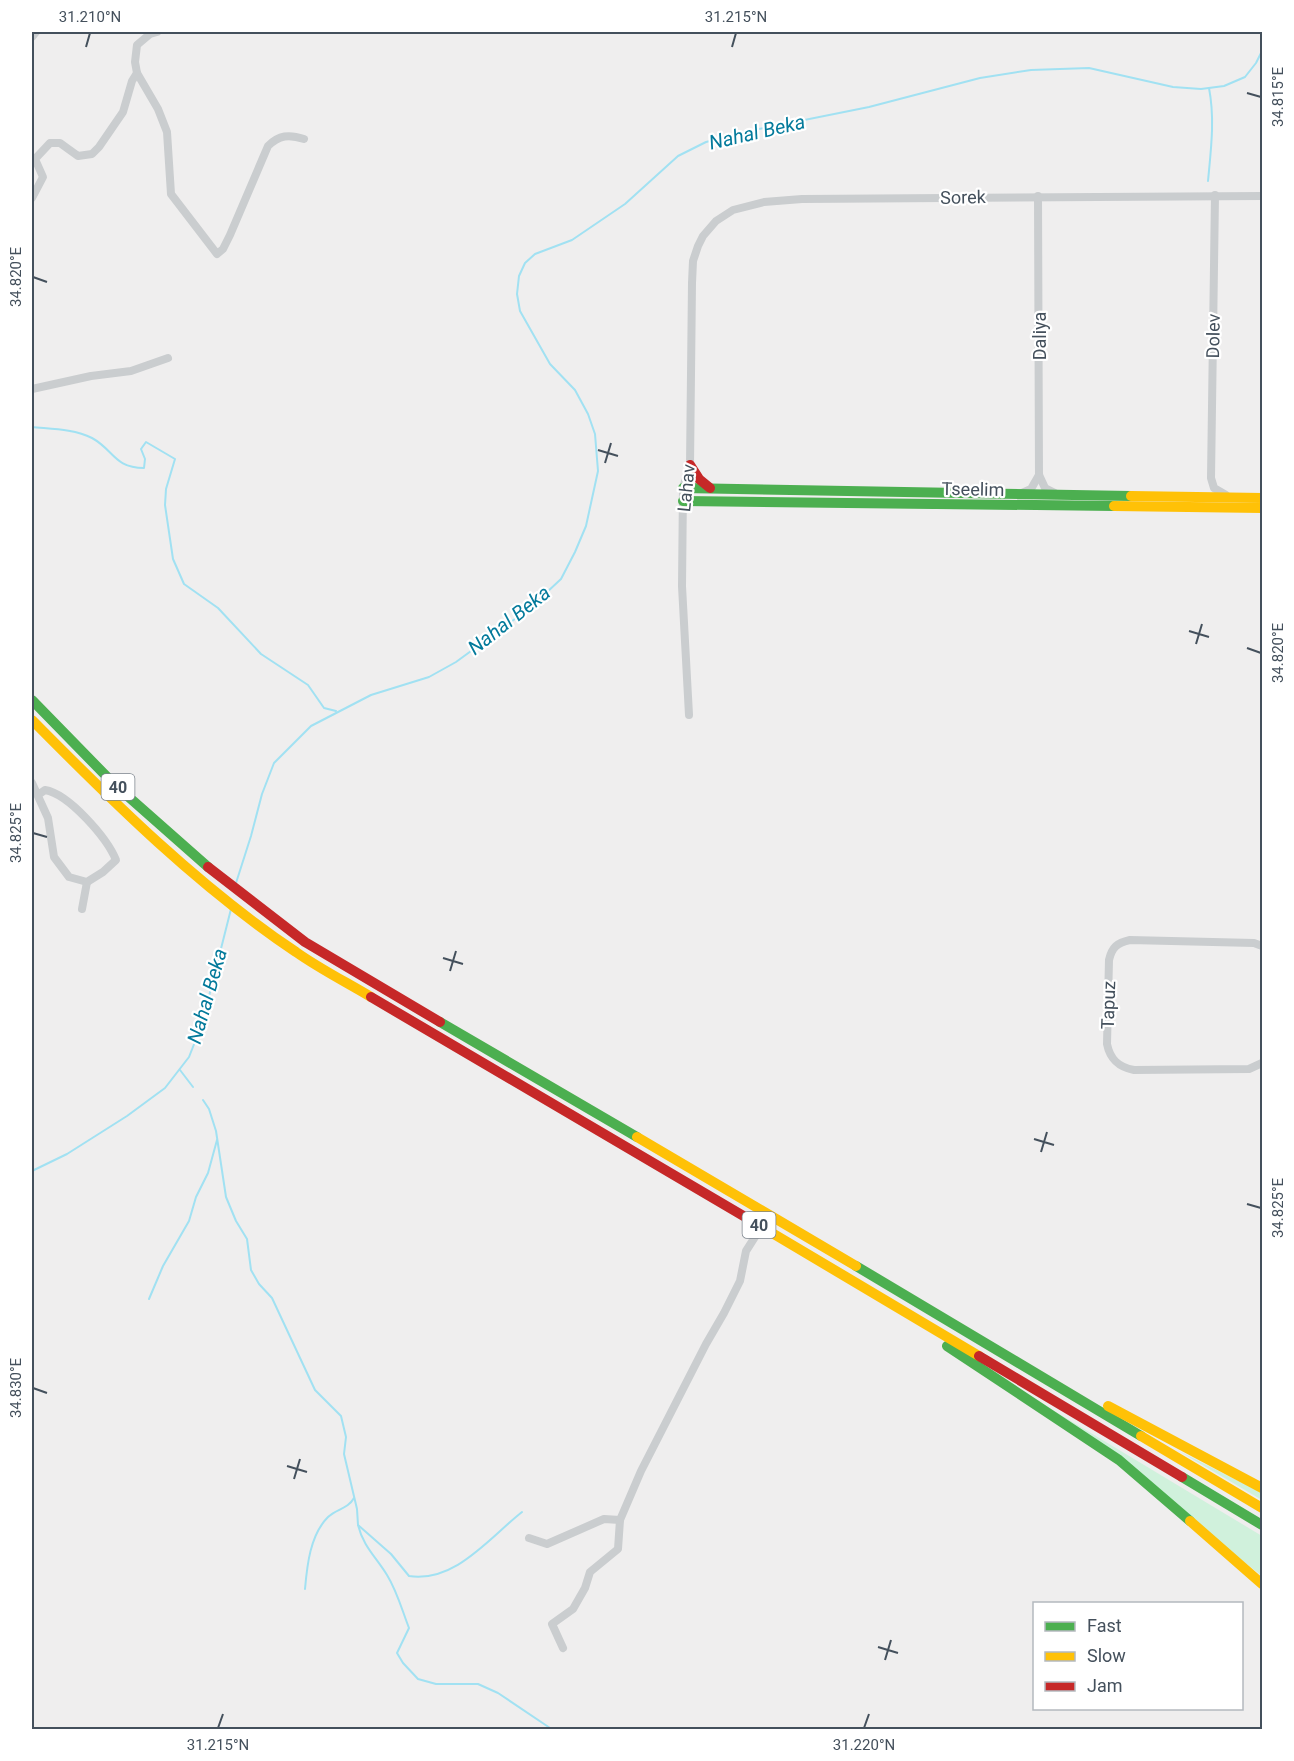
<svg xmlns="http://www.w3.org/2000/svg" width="1294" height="1761" viewBox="0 0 1294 1761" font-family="Roboto,sans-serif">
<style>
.green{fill:#d0f1dc}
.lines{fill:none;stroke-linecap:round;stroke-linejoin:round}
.stream{stroke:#a1e1f2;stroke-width:2}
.street{stroke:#cacdcf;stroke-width:8}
.fast{stroke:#4caf50;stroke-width:10}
.slow{stroke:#ffc107;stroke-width:10}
.jam{stroke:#c62828;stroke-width:10}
.ticks{fill:none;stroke:#44505c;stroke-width:2}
.labels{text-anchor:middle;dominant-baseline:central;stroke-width:4.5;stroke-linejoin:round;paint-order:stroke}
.shield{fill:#fff;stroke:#7c848d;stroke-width:1.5}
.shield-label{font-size:16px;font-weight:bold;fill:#44505c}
.street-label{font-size:18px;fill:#44505c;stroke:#fff}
.water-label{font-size:20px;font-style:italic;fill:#037a9b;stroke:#fff}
.neatline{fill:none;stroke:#44505c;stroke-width:2}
.ticks-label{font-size:15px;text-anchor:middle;fill:#44505c}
</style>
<rect width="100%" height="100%" fill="#efeeee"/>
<!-- green -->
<g class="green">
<polygon points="1051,1409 1262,1536 1262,1576"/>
<polygon points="1177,1450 1262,1493 1262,1500"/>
</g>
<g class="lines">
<!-- stream -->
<g class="stream">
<path d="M1208,181C1211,149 1215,119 1209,88"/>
<path d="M32,427C51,429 74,429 92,438C114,450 114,468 144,468L145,459L141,449L146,442L175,459L166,489L165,505L173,559L184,584L218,608L261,654L308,685L324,708L336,711"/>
<polyline points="236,883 251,836 262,794 274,763 311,726 371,695 429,677 456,662 530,608 561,579 575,552 586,526 598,471 595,434 588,414 575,390 550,364 520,311 517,294 519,276 525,263 535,254 572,240 625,204 678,156 706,142 759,129 869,107 980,78 1031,70 1089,68 1173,87 1201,89 1224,86 1245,77 1256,63 1262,51"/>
<polyline points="180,1070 193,1087"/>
<path d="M203,1100L209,1109L216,1131L226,1197L236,1221L247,1239L251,1270L259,1284L272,1298L315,1390L341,1416L346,1437L344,1454L357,1509L358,1525L391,1554L409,1576C455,1583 489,1538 522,1512"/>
<polyline points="32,1171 67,1154 127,1116 165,1088 189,1057 202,1024 231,909"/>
<polyline points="149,1299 163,1266 189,1221 196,1197 208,1173 217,1140"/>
<path d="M358,1525C363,1546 376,1557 387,1575C397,1591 402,1610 409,1628L397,1653L403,1663L418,1679L436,1684H478L498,1693L553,1730"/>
<path d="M305,1589C307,1566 310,1535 328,1517C336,1509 348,1509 354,1498"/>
</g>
<!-- street -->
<g class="street">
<polyline points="32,37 36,32"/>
<path d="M137,73L158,109L167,132L171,194L217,254L223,249L230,235L268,146C279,135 289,134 304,139"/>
<polyline points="1215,195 1211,478 1214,488 1226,495"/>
<polyline points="1038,196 1039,475 1045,488 1055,493"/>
<polyline points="32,198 43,177 35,159 50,143 60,143 78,156 92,154 99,147 123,112 132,81 137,73 135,62 137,45 150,34 157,32"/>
<polyline points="32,389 91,376 131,371 168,358"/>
<polyline points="1022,493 1031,489 1039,475"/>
<polyline points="689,715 682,586 683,488 690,465 692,283 693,261 698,246 703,236 716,221 733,210 764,202 802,199 1262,196"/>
<path d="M32,783L48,818L54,857L69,877L87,882L103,872L116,860C107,838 69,794 45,790L38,795"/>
<polyline points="82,909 87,882"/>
<path d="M1262,946L1254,943L1130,940C1117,943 1112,947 1109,960L1107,1044C1110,1059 1118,1067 1134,1070L1249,1069L1262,1063"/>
<polyline points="529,1538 547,1544 604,1519 620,1520"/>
<polyline points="563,1648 552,1624 573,1609 585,1588 590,1572 618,1549 620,1520 641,1471 706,1344 724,1313 740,1281 746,1251 762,1226"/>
</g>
<!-- fast -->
<g class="fast">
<polyline points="683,488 1131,496"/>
<polyline points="683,501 1114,506"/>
<polyline points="32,700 114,784 208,867"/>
<polyline points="440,1022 637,1137"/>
<polyline points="856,1266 1141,1436"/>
<polyline points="947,1346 1119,1460 1190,1521"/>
<polyline points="1182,1477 1262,1525"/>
</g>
<!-- slow -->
<g class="slow">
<polyline points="1131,496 1262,498"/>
<polyline points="1114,506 1262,508"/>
<path d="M32,720C114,803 199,887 296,952C320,969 346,982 371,997"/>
<polyline points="637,1137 856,1266"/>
<polyline points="752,1221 979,1356"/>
<polyline points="1108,1406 1262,1488"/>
<polyline points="1141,1436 1262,1508"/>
<polyline points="1190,1521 1262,1584"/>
</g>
<!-- jam -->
<g class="jam">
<polyline points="690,465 699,479 710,488"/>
<polyline points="208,867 305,942 440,1022"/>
<polyline points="371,997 752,1221"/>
<polyline points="979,1356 1182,1477"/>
</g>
</g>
<!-- ticks -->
<path class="ticks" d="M86,47L90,33M732,47L736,33M1247,93L1261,97M33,277L47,282M598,450L618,456M605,463L611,443M1189,631L1209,637M1196,644L1202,624M1247,648L1261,653M33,833L47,837M443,958L463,964M450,971L456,951M1034,1139L1054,1145M1041,1152L1047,1132M1247,1204L1261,1208M33,1388L47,1393M287,1466L307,1472M294,1479L300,1459M878,1647L898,1653M885,1660L891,1640M218,1728L223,1714M864,1728L869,1714"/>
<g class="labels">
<!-- shield labels -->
<g class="shield">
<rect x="101.5" y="774" width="33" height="26" rx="4.5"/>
<rect x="742.5" y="1212" width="33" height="26" rx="4.5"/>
</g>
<g class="shield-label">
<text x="118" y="787">40</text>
<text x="759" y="1225">40</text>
</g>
<!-- street labels -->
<g class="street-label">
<text transform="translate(963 197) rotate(-1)">Sorek</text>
<text transform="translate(1039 336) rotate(-90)">Daliya</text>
<text transform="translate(1213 336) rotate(-89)">Dolev</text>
<text transform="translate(686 488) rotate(-84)">Lahav</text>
<text transform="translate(973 489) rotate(1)">Tseelim</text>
<text transform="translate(1108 1005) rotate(-88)">Tapuz</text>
</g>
<!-- water labels -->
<g class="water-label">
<text transform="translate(757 132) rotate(-13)">Nahal Beka</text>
<text transform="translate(509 620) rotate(-38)">Nahal Beka</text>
<text transform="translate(207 996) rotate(-74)">Nahal Beka</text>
</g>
</g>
<!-- border -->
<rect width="1294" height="1761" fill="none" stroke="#ffffff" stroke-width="66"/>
<!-- legend -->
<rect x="1033" y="1602" width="210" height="108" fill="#ffffff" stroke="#b4b9be" stroke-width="1.5"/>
<rect x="1045" y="1622" width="30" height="9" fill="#4caf50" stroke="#b4b9be" stroke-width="1.5"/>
<text x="1087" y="1632" font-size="18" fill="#44505c">Fast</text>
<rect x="1045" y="1652" width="30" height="9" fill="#ffc107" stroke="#b4b9be" stroke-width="1.5"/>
<text x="1087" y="1662" font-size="18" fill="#44505c">Slow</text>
<rect x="1045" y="1682" width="30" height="9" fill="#c62828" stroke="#b4b9be" stroke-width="1.5"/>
<text x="1087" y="1692" font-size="18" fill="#44505c">Jam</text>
<rect x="33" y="33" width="1228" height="1695" class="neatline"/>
<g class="ticks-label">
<text x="90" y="22">31.210°N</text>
<text x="736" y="22">31.215°N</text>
<text transform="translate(1278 97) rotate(-90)" y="5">34.815°E</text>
<text transform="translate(16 277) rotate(-90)" y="5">34.820°E</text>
<text transform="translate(1278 653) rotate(-90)" y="5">34.820°E</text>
<text transform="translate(16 833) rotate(-90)" y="5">34.825°E</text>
<text transform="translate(1278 1208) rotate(-90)" y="5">34.825°E</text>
<text transform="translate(16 1388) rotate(-90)" y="5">34.830°E</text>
<text x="218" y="1750">31.215°N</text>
<text x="864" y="1750">31.220°N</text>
</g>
</svg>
